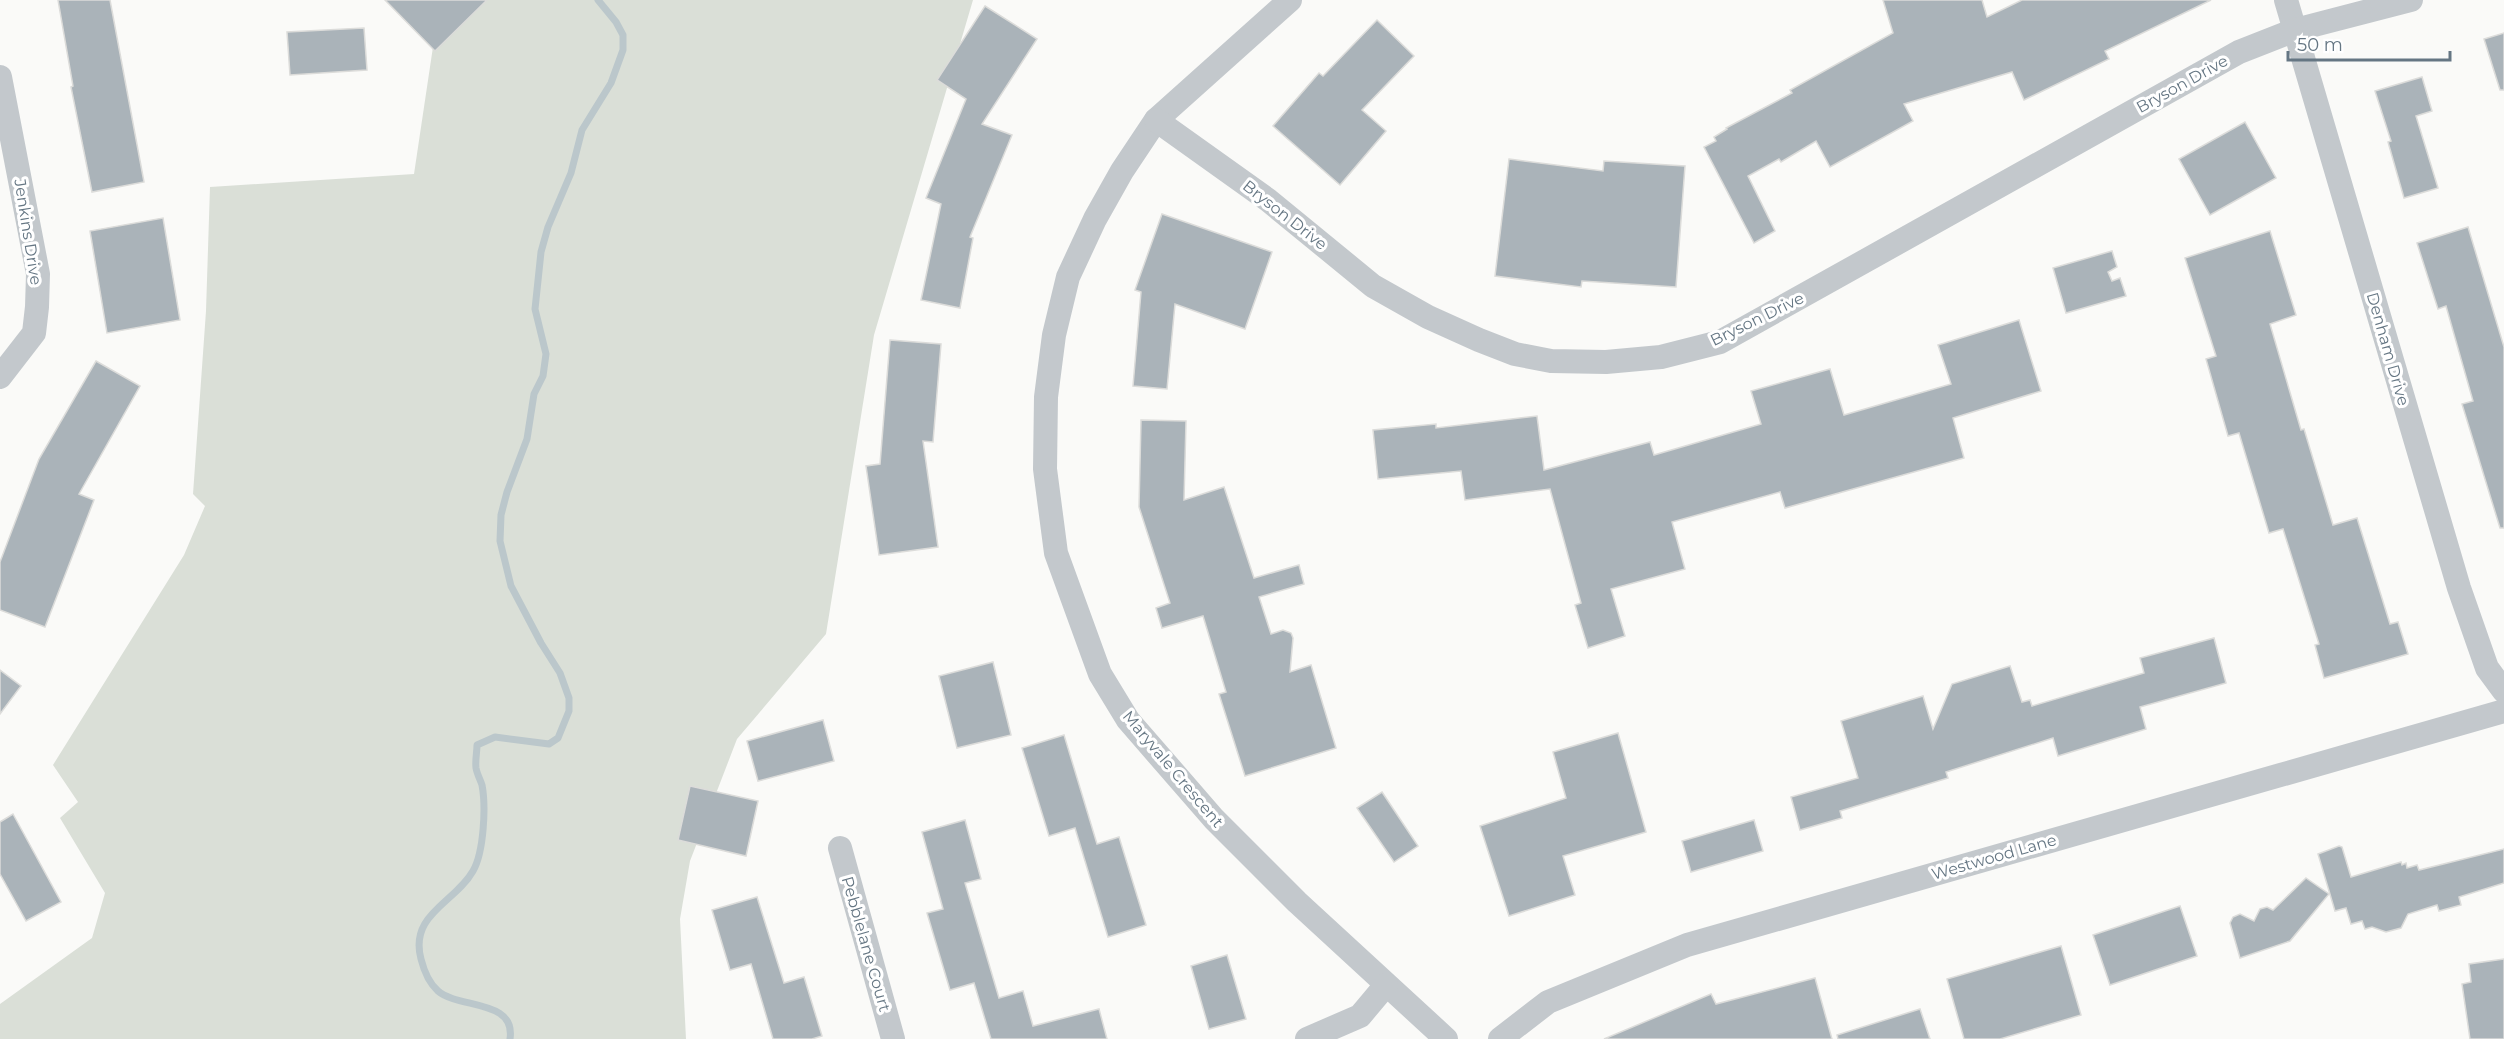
<svg xmlns="http://www.w3.org/2000/svg" width="2504" height="1039" viewBox="0 0 2504 1039" font-family="Montserrat,sans-serif">
<style>
.green{fill:#dadfd7}
.lines{fill:none;stroke-linecap:round;stroke-linejoin:round}
.stream{stroke:#bbc7cb;stroke-width:7}
.building{fill:#aab3b9;stroke:#dcdcda;stroke-width:1.5}
.street{stroke:#c3c8cc;stroke-width:24}
.labels{text-anchor:middle;dominant-baseline:central;stroke-width:6;stroke-linejoin:round;paint-order:stroke}
.street-label{font-size:16px;fill:#657683;stroke:#fff}
</style>
<rect width="100%" height="100%" fill="#fafaf8"/>
<!-- green -->
<polygon class="green" points="440,0 973,0 874,335 826,634 737,739 690,861 680,919 686,1039 0,1039 0,1004 92,938 105,893 60,818 78,802 53,765 184,555 205,506 193,494 206,311 210,187 414,174"/>
<g class="lines">
<!-- stream -->
<path class="stream" d="M510,1039C516,999 459,1009 438,991C429,983 424,971 421,959C409,914 455,903 473,871C484,852 486,806 482,785C480,779 477,774 476,768C475,761 477,752 477,745L495,737L549,744L558,738L569,711V698L560,673L541,643L511,586L500,541L501,515L507,492L527,439L534,394L543,376L546,354L535,309L541,252L548,227L571,173L582,130L611,83L623,50V35L616,22L598,0"/>
</g>
<!-- building -->
<g class="building">
<polygon points="58,0 110,0 144,182 92,192 71,87 73,86"/>
<polygon points="385,0 487,0 435,51"/>
<polygon points="1883,0 1982,0 1987,17 2022,0 2211,0 2105,51 2109,59 2024,100 2012,72 1904,104 1913,121 1830,167 1816,141 1781,162 1779,159 1748,176 1775,231 1754,243 1704,147 1716,141 1714,137 1727,129 1726,128 1792,93 1790,90 1893,33"/>
<polygon points="985,6 1037,39 982,124 1012,135 970,237 973,238 960,308 921,300 941,204 926,198 966,99 937,80"/>
<polygon points="1377,20 1414,56 1362,110 1386,131 1340,185 1273,126 1319,73 1323,76"/>
<polygon points="364,28 367,70 290,75 287,32"/>
<polygon points="2504,33 2504,90 2500,90 2484,39"/>
<polygon points="2422,77 2432,111 2416,116 2438,188 2404,198 2388,142 2391,141 2375,91"/>
<polygon points="2245,122 2276,178 2210,215 2179,159"/>
<polygon points="1509,159 1603,171 1604,161 1685,166 1676,287 1582,281 1581,287 1495,276"/>
<polygon points="1162,214 1272,252 1245,329 1175,304 1167,389 1133,386 1141,292 1135,290"/>
<polygon points="163,218 180,320 107,333 90,231"/>
<polygon points="2468,227 2504,347 2504,528 2500,528 2462,404 2473,401 2446,306 2438,309 2417,243"/>
<polygon points="2270,231 2296,315 2270,324 2301,430 2304,429 2333,525 2357,518 2390,624 2398,622 2408,654 2324,678 2315,645 2319,644 2283,529 2269,533 2239,433 2228,436 2206,359 2216,356 2185,258"/>
<polygon points="2112,251 2117,267 2108,272 2112,281 2120,278 2126,296 2066,313 2053,268"/>
<polygon points="2019,320 2041,391 1953,418 1964,458 1785,508 1780,492 1672,522 1685,569 1611,589 1625,636 1588,648 1575,605 1581,603 1550,489 1465,500 1461,471 1378,479 1373,430 1436,424 1436,428 1537,416 1544,470 1650,442 1654,455 1761,424 1751,391 1830,369 1844,415 1951,384 1938,345"/>
<polygon points="890,340 941,344 933,442 923,441 938,547 879,555 866,466 880,464"/>
<polygon points="96,361 140,386 79,494 94,500 45,627 0,610 0,562 39,459"/>
<polygon points="1141,420 1186,421 1184,500 1224,487 1254,578 1299,565 1304,584 1259,597 1271,634 1283,630 1291,633 1293,638 1290,672 1311,665 1336,748 1245,776 1219,694 1226,692 1203,616 1162,628 1156,608 1170,603 1139,507"/>
<polygon points="2214,638 2226,683 2140,707 2146,729 2058,756 2053,738 1946,772 1948,778 1840,811 1842,818 1800,830 1791,797 1858,778 1841,721 1923,696 1933,729 1952,684 2010,666 2022,702 2030,700 2032,706 2144,673 2140,658"/>
<polygon points="993,662 1011,735 957,748 939,676"/>
<polygon points="0,670 21,686 0,714"/>
<polygon points="823,720 834,761 758,781 747,741"/>
<polygon points="1618,733 1646,832 1563,856 1575,895 1509,916 1480,826 1566,798 1553,752"/>
<polygon points="1064,735 1097,844 1119,837 1146,925 1108,937 1075,828 1049,836 1022,748"/>
<polygon points="690,786 758,801 746,856 678,840"/>
<polygon points="1382,792 1418,846 1394,862 1357,808"/>
<polygon points="13,814 61,902 26,921 0,874 0,822"/>
<polygon points="965,820 981,879 965,883 999,998 1023,991 1033,1026 1099,1009 1107,1039 991,1039 974,983 950,990 927,913 943,909 922,832"/>
<polygon points="1754,820 1763,851 1691,872 1682,841"/>
<polygon points="2339,846 2342,847 2351,877 2401,862 2402,865 2406,863 2407,868 2417,865 2419,870 2504,849 2504,883 2459,897 2461,905 2439,911 2437,905 2408,914 2401,928 2386,932 2372,927 2365,929 2362,921 2351,924 2346,908 2335,911 2318,854"/>
<polygon points="2306,878 2329,894 2290,941 2240,958 2230,923 2233,917 2240,914 2254,921 2260,909 2267,907 2273,910"/>
<polygon points="757,897 784,983 804,977 822,1036 812,1039 773,1039 751,964 730,970 712,910"/>
<polygon points="2180,906 2197,956 2110,985 2093,935"/>
<polygon points="2061,946 2081,1015 2000,1039 1964,1039 1947,979"/>
<polygon points="1227,955 1246,1019 1209,1029 1191,966"/>
<polygon points="2504,959 2504,1039 2470,1039 2462,984 2471,982 2469,964"/>
<polygon points="1815,978 1832,1039 1604,1039 1711,994 1716,1004"/>
<polygon points="1920,1009 1930,1039 1838,1039 1837,1035"/>
</g>
<g class="lines">
<!-- street -->
<g class="street">
<polyline points="1290,0 1156,120 1122,171 1095,219 1068,277 1054,335 1046,397 1045,469 1056,553 1100,674 1128,720 1214,819 1297,902 1446,1039"/>
<polyline points="2286,0 2459,588 2487,668 2504,691"/>
<polyline points="0,77 38,274 37,307 34,333 0,377"/>
<polyline points="1156,120 1268,200 1373,286 1428,317 1479,340 1515,354 1551,361 1606,362 1661,357 1720,342 2239,52 2295,30 2411,0"/>
<polyline points="840,848 893,1039"/>
<polyline points="1307,1039 1360,1016 1386,985"/>
<polyline points="1500,1039 1548,1002 1687,945 2504,711"/>
</g>
</g>
<g class="labels">
<!-- street labels -->
<g class="street-label">
<text transform="translate(2182 84) rotate(-29)">Bryson Drive</text>
<text transform="translate(1285 215) rotate(38)">Bryson Drive</text>
<text transform="translate(28 232) rotate(81)">Jenkins Drive</text>
<text transform="translate(1757 319) rotate(-26)">Bryson Drive</text>
<text transform="translate(2388 349) rotate(74)">Denham Drive</text>
<text transform="translate(1173 769) rotate(50)">Maryvale Crescent</text>
<text transform="translate(1994 857) rotate(-16)">Westwood Lane</text>
<text transform="translate(866 944) rotate(74)">Pebblelane Court</text>
</g>
</g>
<!-- scale -->
<path d="M2288 51v9h162v-9" fill="none" stroke="#657683" stroke-width="3"/>
<text x="2297" y="51" font-size="18" fill="#657683" stroke="#ffffff" stroke-width="4.5" paint-order="stroke">50 m</text>
</svg>
